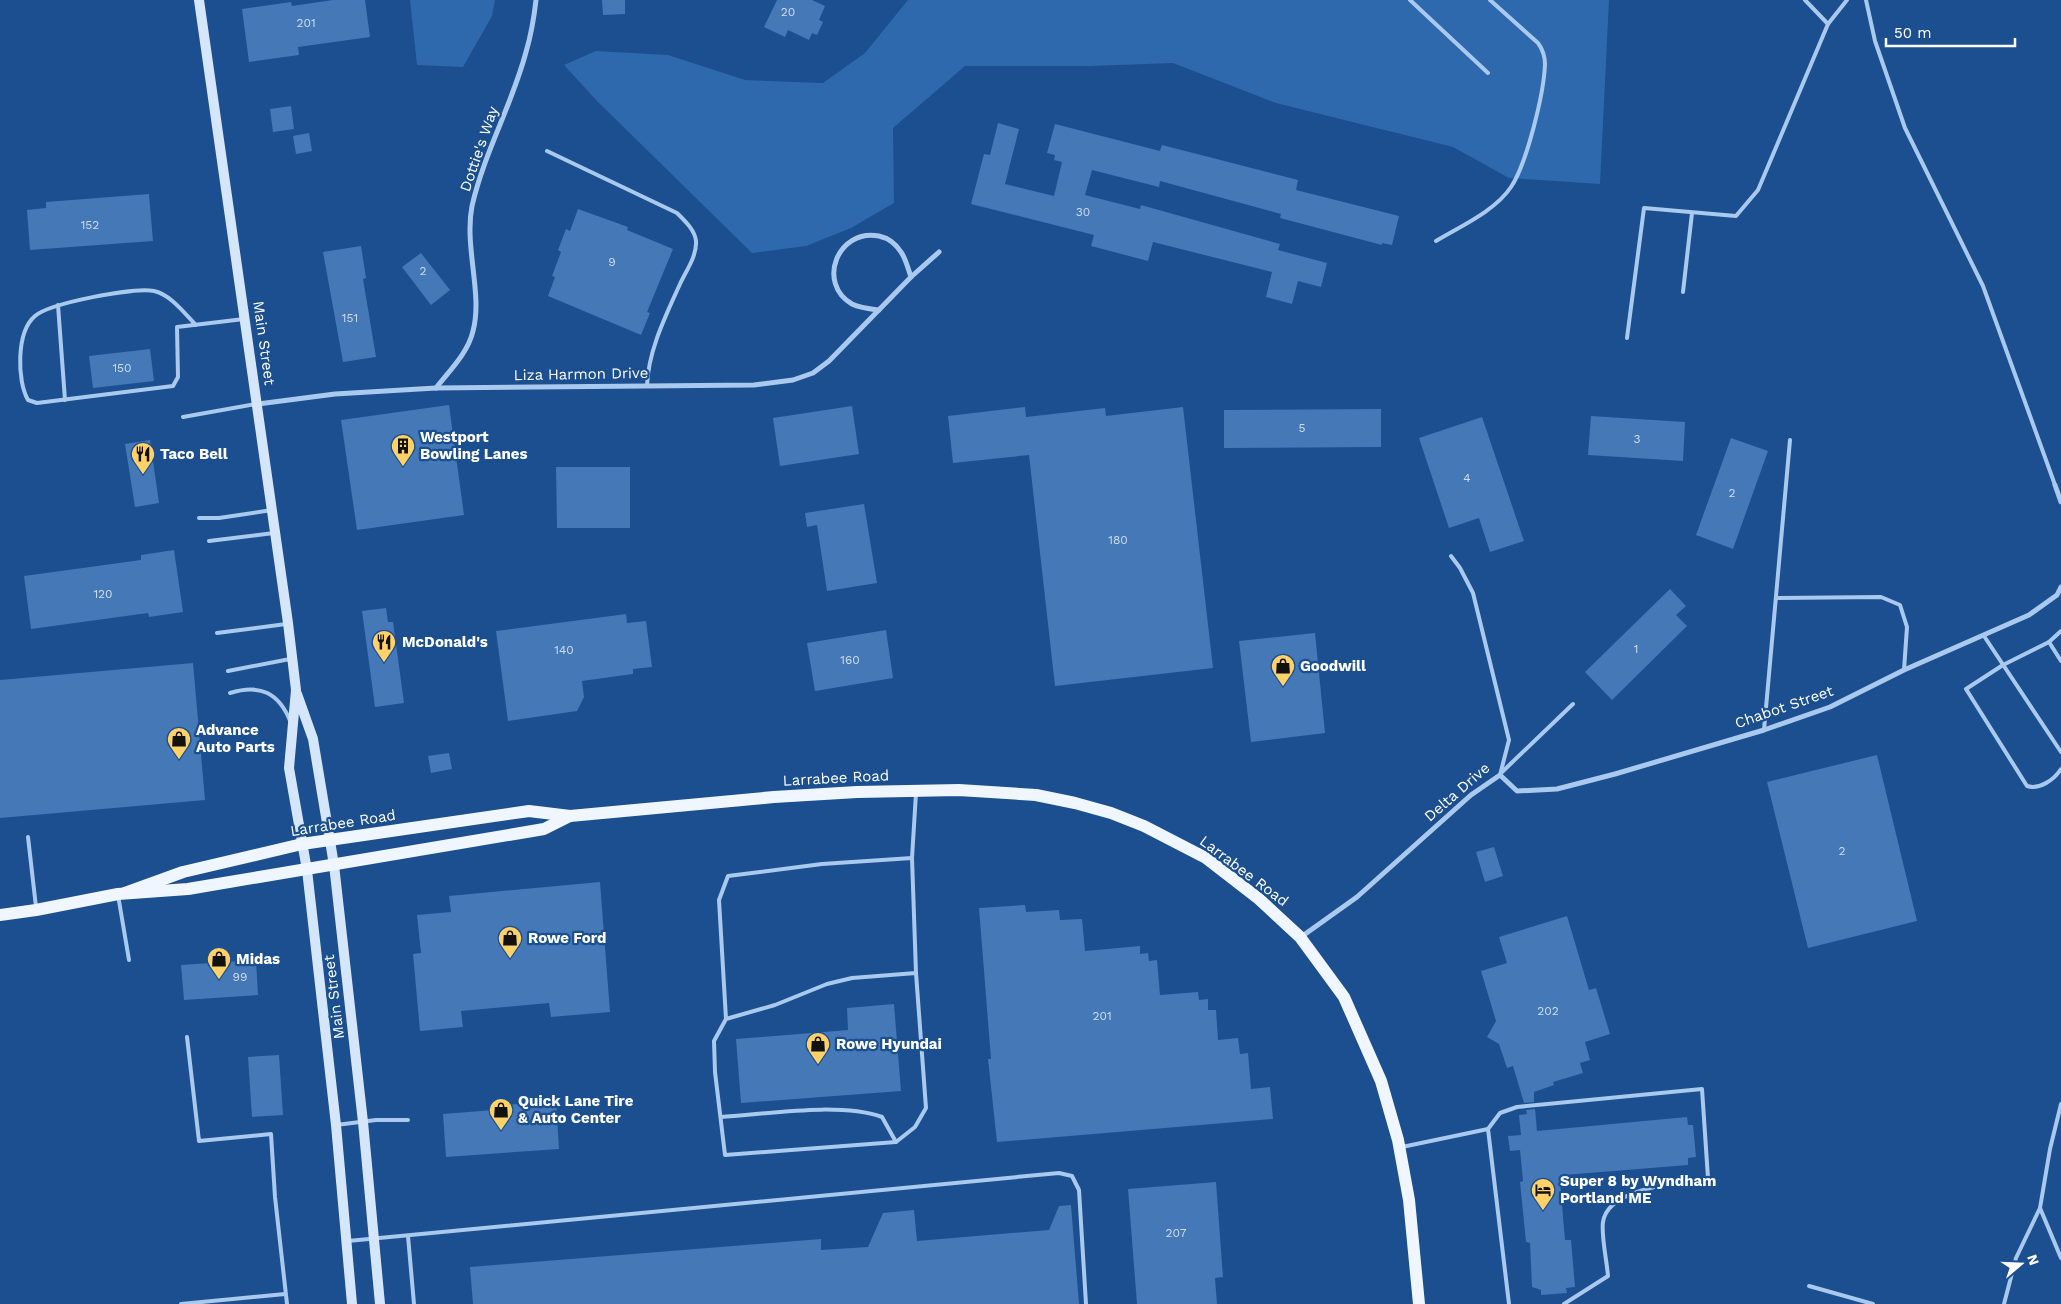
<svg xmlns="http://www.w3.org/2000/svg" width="2061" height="1304" viewBox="0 0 2061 1304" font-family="'Work Sans',sans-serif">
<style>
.green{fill:#2e69ad}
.building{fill:#4478b7}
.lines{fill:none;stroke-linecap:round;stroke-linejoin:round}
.service{stroke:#a9c9ee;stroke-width:4}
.minor{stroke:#a9c9ee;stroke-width:5}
.secondary{stroke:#d6e6fa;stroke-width:10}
.primary{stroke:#f0f6ff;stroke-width:12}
.labels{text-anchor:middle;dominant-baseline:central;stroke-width:4.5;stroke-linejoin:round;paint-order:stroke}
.number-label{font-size:12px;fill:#d0dded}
.street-label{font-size:15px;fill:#fff;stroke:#1b4f8f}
.poi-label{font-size:15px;font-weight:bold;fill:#fff;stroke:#1b4f8f;text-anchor:start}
</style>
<rect width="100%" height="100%" fill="#1b4f8f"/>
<!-- green -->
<g class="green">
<polygon points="410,0 495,0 492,16 463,67 417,65"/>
<polygon points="908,0 1609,0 1600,184 1509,178 1453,147 1276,103 1173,63 1090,66 965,66 893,128 894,203 851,228 806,246 752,253 597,101 564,65 596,51 668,55 745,80 823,83 865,53"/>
</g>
<!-- building -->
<g class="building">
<polygon points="333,0 365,0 370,37 298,47 299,55 249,62 242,9 291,2 292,6"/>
<polygon points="602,0 625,0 625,14 603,15"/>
<polygon points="777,0 812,0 825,6 819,20 823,22 817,35 812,33 809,40 788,30 785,37 764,27"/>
<polygon points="291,106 294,129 273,132 270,109"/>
<polygon points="998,123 1019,129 1005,184 1054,196 1062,162 1054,160 1055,155 1047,153 1055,124 1160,151 1162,145 1298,180 1296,190 1399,216 1392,245 1382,243 1382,245 1280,218 1281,214 1160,181 1159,187 1092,170 1085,195 1140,209 1141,205 1280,244 1278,250 1327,263 1321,287 1298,281 1292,304 1266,297 1272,272 1153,242 1148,261 1091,246 1094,235 971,204 984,154 990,155"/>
<polygon points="309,133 312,151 296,154 293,136"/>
<polygon points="149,194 153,241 30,250 27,210 46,208 46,202"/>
<polygon points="578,209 628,227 627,230 673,249 647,312 650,313 641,335 548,296 555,277 552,276 561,252 558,250 566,229 570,231"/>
<polygon points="361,246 366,278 363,279 376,357 343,362 323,252"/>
<polygon points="421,253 450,290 431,305 402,267"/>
<polygon points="150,349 154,381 93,388 89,356"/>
<polygon points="449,405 464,515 357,530 341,420"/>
<polygon points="852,406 859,454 780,466 773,418"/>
<polygon points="1025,407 1026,417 1105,408 1106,416 1183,407 1213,668 1055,686 1029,455 953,463 948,416"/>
<polygon points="1381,409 1381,447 1224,448 1224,410"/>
<polygon points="1591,416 1685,422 1683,461 1588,455"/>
<polygon points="1482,417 1524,541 1490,552 1479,518 1449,528 1419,438"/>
<polygon points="1731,438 1768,451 1733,549 1696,535"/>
<polygon points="150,440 159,503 135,507 125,444"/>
<polygon points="556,467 630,467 630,528 557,528"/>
<polygon points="864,504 877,583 827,591 817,525 807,527 805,513"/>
<polygon points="174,550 183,612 149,617 148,613 31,629 24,576 141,560 141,555"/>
<polygon points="1670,589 1686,606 1676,615 1687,626 1612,700 1585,672"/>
<polygon points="386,608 388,622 393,622 404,703 375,707 362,611"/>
<polygon points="626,614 627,623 646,621 652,667 633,669 633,674 582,681 584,697 577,711 508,721 496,631"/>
<polygon points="886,630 893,678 815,691 807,643"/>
<polygon points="1315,633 1325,733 1251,742 1239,641"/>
<polygon points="193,663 205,800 0,818 0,680"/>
<polygon points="449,753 452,769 431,773 428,756"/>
<polygon points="1877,755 1917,921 1808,948 1767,782"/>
<polygon points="1494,847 1503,876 1485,882 1476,852"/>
<polygon points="600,882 610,1012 551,1017 549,1003 461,1011 463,1027 420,1031 413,954 421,953 417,915 451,912 449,896"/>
<polygon points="1025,905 1026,912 1059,910 1060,920 1082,919 1085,951 1140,946 1140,954 1148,953 1149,961 1157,960 1160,995 1198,992 1199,1000 1208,999 1208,1010 1216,1010 1218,1040 1238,1038 1240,1054 1248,1053 1251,1089 1270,1087 1273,1119 997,1142 988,1059 991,1059 979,908"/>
<polygon points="1567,916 1589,990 1596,988 1610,1034 1585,1042 1590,1060 1580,1063 1583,1073 1553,1082 1554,1085 1534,1092 1534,1102 1524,1103 1513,1066 1507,1068 1499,1044 1487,1037 1496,1021 1481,971 1507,963 1499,937"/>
<polygon points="256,960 258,995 184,1000 181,965"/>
<polygon points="894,1004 901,1091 741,1103 736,1039 848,1030 847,1008"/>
<polygon points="279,1055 283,1115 252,1117 248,1057"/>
<polygon points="556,1101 559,1149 446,1157 443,1114 506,1109 506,1105"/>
<polygon points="1535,1109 1537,1131 1687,1117 1688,1125 1693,1125 1696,1157 1688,1158 1688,1165 1564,1175 1564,1180 1560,1181 1565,1240 1571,1240 1575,1287 1566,1288 1567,1293 1541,1295 1541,1290 1532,1287 1530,1243 1526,1242 1520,1182 1523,1181 1520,1150 1510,1151 1508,1136 1521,1135 1519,1115 1527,1114 1526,1110"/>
<polygon points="1216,1182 1223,1277 1215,1278 1217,1304 1137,1304 1128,1189"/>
<polygon points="1071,1205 1079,1304 473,1304 470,1267 821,1239 821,1250 868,1247 883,1213 914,1210 917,1241 1049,1230 1059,1206"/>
</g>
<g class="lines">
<!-- service -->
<g class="service">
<polyline points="1410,0 1488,73"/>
<polyline points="1805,0 1828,24 1847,0"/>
<polyline points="1866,0 1875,41 1905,128 1983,286 2055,485"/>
<path d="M547,151L677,213C684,220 695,230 696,241C697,256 686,271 680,284C666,315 648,351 647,386"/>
<path d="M1436,241C1461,226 1495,211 1511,187C1527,163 1544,93 1545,64C1545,56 1543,50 1538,43L1490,0"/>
<polyline points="1683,292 1692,213"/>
<polyline points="58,305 65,400"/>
<path d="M196,325C185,314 170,294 154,291C134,287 50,303 35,316C16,332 17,381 28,400L37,403L173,386L178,377L177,327L244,319"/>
<polyline points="1627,338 1644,208 1736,216 1758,190 1828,24"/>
<polyline points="183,417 256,404"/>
<polyline points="199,518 219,518 272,510"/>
<polyline points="209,541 274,533"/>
<polyline points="1451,556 1460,568 1473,593 1509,740 1500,775"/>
<polyline points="1776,598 1881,597 1900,605 1907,627 1904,670"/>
<polyline points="217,633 286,624"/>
<polyline points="1984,636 2061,752"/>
<polyline points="2049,642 2061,631"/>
<path d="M2061,661L2049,642L2003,665L1966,689L2027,786C2039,790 2054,780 2061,769"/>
<polyline points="228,671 290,659"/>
<path d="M230,693C260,684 279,692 291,723"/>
<polyline points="1764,730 1790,440"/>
<polyline points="1501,773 1573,704"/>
<polyline points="28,837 36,907"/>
<polyline points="912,858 916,793"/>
<polyline points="118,895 129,960"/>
<polyline points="726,1019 719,900 728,876 822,864 912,858 916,973 926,1108 915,1127 896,1142 725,1155 715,1072 714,1041 726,1019 775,1005 827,984 852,978 916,973"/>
<polyline points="187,1037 199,1141 271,1134 275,1197 287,1304"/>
<path d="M721,1117C767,1114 839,1102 882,1117L896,1142"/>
<polyline points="336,1125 376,1120 408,1120"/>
<polyline points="1488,1129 1509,1304"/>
<path d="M1402,1147L1488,1129L1500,1113L1517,1107L1702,1089L1708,1178C1681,1183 1608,1187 1603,1222C1601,1235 1607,1262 1608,1276L1564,1304"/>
<polyline points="2040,1208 2061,1258"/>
<polyline points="408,1236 414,1304"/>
<polyline points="348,1241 1059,1173 1072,1176 1079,1190 1086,1304"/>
<polyline points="1809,1286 1873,1304"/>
<polyline points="181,1304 285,1294"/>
<polyline points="2004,1304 2016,1258 2040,1208 2050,1149 2061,1104"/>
</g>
<!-- minor -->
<g class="minor">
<path d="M879,310C870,309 860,308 852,304C816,283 838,228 879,236C888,238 896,244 901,252C906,259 908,269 911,277"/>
<path d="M436,388C449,371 468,353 473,331C483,294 464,247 472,206C484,153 512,105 526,52C531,35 534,18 536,0"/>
<polyline points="258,404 335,394 436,388 754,385 793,380 813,373 829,361 911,277 939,252"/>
<polyline points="2055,485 2061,502"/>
<polyline points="1301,937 1357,897 1471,795 1500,775 1517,791 1557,789 1615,774 1764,730 1830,707 1904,670 2029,615 2057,595 2061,587"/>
</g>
<!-- secondary -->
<g class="secondary">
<polyline points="199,0 288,623 296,690 289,768 307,870 312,914 336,1125 352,1304"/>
<polyline points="297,694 313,739 334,865 363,1122 380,1304"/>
</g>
<!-- primary -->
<g class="primary">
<polyline points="125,893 183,872 302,844 529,811 570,816 774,797 857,792 959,790 1036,795 1075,803 1111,813 1144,826 1206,858 1259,899 1300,937 1344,997 1381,1081 1398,1140 1409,1200 1419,1304"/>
<polyline points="0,915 36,910 118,894 188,889 544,829 570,816"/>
</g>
</g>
<!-- icons -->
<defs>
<g id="building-pin" transform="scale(1.25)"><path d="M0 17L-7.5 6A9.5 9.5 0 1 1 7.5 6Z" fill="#ffd166" stroke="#1b4f8f"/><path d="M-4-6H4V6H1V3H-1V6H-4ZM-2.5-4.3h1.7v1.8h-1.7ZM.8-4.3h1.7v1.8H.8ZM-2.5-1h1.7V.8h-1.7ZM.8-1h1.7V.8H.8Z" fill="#111"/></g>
<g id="restaurant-pin" transform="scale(1.25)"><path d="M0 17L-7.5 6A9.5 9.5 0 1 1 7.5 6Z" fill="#ffd166" stroke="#1b4f8f"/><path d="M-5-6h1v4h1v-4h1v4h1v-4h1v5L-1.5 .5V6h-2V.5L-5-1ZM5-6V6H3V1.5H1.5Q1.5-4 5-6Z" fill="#111"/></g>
<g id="shop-pin" transform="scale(1.25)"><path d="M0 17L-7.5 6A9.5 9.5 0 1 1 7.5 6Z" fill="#ffd166" stroke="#1b4f8f"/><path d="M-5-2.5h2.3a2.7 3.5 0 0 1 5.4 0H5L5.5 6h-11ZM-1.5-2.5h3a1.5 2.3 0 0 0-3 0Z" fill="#111"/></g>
<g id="hotel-pin" transform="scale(1.25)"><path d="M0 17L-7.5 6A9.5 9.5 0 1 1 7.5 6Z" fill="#ffd166" stroke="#1b4f8f"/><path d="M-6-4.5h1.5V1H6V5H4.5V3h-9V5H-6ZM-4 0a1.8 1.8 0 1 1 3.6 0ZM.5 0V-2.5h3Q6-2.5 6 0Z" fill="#111"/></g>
</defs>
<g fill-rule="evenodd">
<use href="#building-pin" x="403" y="446"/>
<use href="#restaurant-pin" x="143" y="454"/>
<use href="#restaurant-pin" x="384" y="642"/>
<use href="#shop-pin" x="1283" y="666"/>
<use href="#shop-pin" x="179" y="739"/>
<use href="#shop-pin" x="510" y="938"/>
<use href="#shop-pin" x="219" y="959"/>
<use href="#shop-pin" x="818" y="1044"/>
<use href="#shop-pin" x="501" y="1110"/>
<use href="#hotel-pin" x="1543" y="1190"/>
</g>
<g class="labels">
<!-- number labels -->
<g class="number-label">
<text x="788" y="12">20</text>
<text x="306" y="23">201</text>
<text x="1083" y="212">30</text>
<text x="90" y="225">152</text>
<text x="612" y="262">9</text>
<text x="423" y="271">2</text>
<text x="350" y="318">151</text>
<text x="122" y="368">150</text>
<text x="1302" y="428">5</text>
<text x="1637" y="439">3</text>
<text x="1467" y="478">4</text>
<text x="1732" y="493">2</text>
<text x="1118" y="540">180</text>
<text x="103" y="594">120</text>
<text x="1636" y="649">1</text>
<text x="564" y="650">140</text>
<text x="850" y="660">160</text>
<text x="1842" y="851">2</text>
<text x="240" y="977">99</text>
<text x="1548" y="1011">202</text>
<text x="1102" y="1016">201</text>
<text x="1176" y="1233">207</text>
</g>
<!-- street labels -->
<g class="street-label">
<text transform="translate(479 149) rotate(-71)">Dottie's Way</text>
<text transform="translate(264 343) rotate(82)">Main Street</text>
<text transform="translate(581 374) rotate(-1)">Liza Harmon Drive</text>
<text transform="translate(1784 707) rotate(-19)">Chabot Street</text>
<text transform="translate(836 778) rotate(-3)">Larrabee Road</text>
<text transform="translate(1457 792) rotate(-41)">Delta Drive</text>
<text transform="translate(343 823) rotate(-9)">Larrabee Road</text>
<text transform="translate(1244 871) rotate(37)">Larrabee Road</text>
<text transform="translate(334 997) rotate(-97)">Main Street</text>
</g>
<!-- poi labels -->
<g class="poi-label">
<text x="420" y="437">Westport<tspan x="420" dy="17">Bowling Lanes</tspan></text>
<text x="160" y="454">Taco Bell</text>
<text x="402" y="642">McDonald's</text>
<text x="1300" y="666">Goodwill</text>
<text x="196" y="730">Advance<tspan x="196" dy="17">Auto Parts</tspan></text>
<text x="528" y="938">Rowe Ford</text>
<text x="236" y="959">Midas</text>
<text x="836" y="1044">Rowe Hyundai</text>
<text x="518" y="1101">Quick Lane Tire<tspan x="518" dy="17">&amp; Auto Center</tspan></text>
<text x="1560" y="1181">Super 8 by Wyndham<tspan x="1560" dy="17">Portland ME</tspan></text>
</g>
</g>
<!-- north arrow -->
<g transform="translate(2021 1264) rotate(71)" stroke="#1b4f8f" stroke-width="4" paint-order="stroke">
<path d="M0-4L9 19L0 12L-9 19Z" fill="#ffffff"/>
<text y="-8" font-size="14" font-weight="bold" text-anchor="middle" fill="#ffffff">N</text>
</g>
<!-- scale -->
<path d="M1886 38v8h129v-8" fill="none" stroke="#ffffff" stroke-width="2.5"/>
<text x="1894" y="38" font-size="15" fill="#ffffff" stroke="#1b4f8f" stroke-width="4" paint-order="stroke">50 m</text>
</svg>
